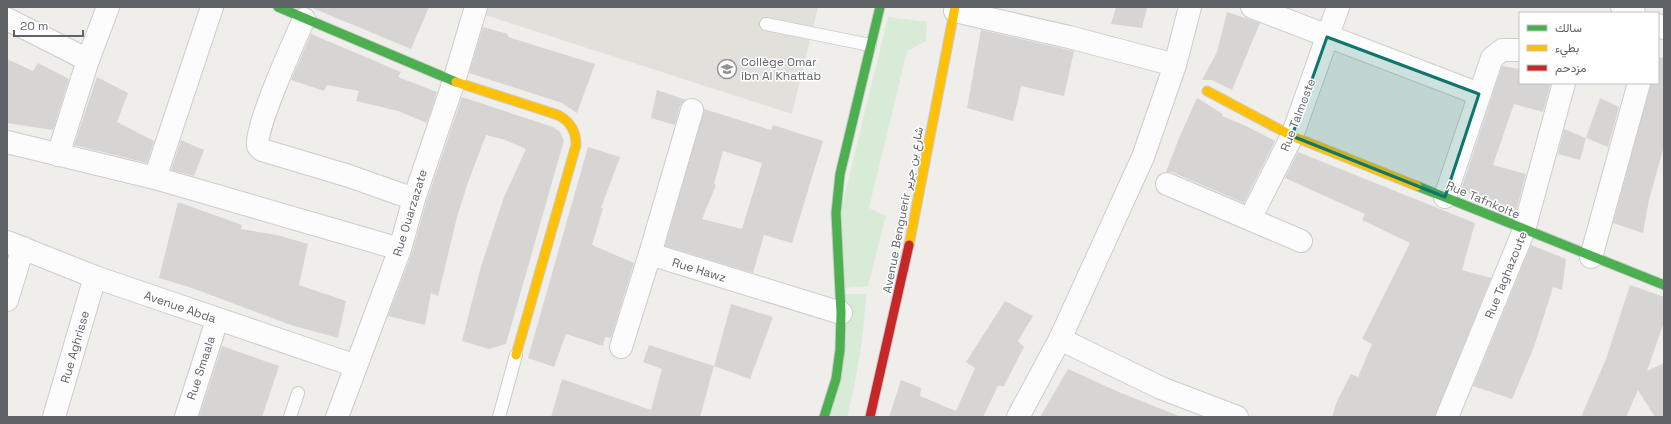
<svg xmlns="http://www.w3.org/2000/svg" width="1671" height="424" viewBox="0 0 1671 424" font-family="'Space Grotesk',Vazirmatn,sans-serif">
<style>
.education{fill:#e2e0da}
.green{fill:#d8ebd6}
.building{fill:#d6d5d3;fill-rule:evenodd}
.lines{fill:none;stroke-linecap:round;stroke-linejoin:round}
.lane-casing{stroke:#cbcccc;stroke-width:14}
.street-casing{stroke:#cbcccc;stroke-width:24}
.fast-casing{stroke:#cacacb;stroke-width:11}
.slow-casing{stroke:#cacacb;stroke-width:11}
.jam-casing{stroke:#cacacb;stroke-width:11}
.lane{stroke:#fdfcfc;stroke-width:12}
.street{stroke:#fdfcfc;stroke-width:22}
.fast{stroke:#4caf50;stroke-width:9}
.slow{stroke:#ffc107;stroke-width:9}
.jam{stroke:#c62828;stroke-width:9}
.marked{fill:#0f766e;fill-opacity:0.2;stroke:#0f766e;stroke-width:3;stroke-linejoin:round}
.labels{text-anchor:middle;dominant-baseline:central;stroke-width:3;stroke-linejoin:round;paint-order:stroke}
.poi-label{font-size:12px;fill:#5f6368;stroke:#fff;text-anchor:start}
.street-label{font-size:12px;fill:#5f6368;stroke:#fff}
</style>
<rect width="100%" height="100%" fill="#efeeea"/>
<!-- education -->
<polygon class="education" points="488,7 818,7 792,114 485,15"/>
<!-- green -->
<g class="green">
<polygon points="888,17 927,22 926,41 907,51 869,208 886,216 868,286 845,288 841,210"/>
<path d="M846,294H866C864,335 857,377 847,417H827Z"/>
</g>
<!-- building -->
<g class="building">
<polygon points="310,7 429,7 411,49"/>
<polygon points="1116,7 1147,7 1142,28 1111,24"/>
<polygon points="1227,12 1260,23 1232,90 1212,80 1202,80 1217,52"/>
<polygon points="483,27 508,34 508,37 595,64 577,113 562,103 469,73"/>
<polygon points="981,30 1074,51 1064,96 1021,86 1013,121 967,108"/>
<polygon points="311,34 401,72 398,77 437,92 427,123 398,111 356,101 359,91 327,85 324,91 291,80"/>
<polygon points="1658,57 1664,58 1664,146 1649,200 1643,233 1613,223 1651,83 1658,83"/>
<polygon points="7,59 33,71 38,63 69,79 53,130 7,123"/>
<polygon points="1502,66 1520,69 1520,83 1551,83 1543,112 1514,104 1493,165 1526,174 1516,212 1461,190"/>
<polygon points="97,77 128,93 117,122 154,141 147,163 74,145"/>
<polygon points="657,90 686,100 680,106 675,125 651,118"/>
<polygon points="462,97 553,127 560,132 564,140 506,344 489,349 462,341 480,270 504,197 526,149 505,140 486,135 467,185 457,217 438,296 431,293 425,325 388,316 412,253 426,203"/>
<polygon points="1197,98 1223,114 1222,116 1246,126 1275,141 1244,203 1172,172 1166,172 1179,138"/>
<polygon points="1600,98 1619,107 1608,147 1586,138"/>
<path d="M704,109L771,130L773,125L823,141L792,243L764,235L753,273L665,246ZM723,151L762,163L742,229L702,219L716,185L714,184Z"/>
<polygon points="1564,129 1586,138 1580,160 1558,154"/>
<polygon points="181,140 204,150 194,176 171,170"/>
<polygon points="588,147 620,157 601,208 603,208 592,245 634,263 611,338 605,337 603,346 566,334 554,367 528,358"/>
<polygon points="1298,152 1475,223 1462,270 1491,278 1435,417 1332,417 1337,401 1351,374 1358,377 1372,344 1362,339 1410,243 1362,220 1365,214 1285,178"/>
<polygon points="178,202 242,225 241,229 277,235 308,244 299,285 346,301 338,338 291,325 192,288 159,278"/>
<polygon points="1531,245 1566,259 1562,290 1553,287 1534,347 1512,399 1473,386"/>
<polygon points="1630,285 1664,297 1664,322 1647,371 1664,363 1664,417 1655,417 1638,390 1626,417 1581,417 1606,359"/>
<polygon points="1005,301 1033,316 1018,341 1024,347 1004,386 998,386 983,417 889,417 901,380 921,388 920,396 956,411 975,368 966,362"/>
<polygon points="731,304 773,317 750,379 714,366"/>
<polygon points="649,345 714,366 700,417 551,417 562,379 651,410 662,369 643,362"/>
<polygon points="222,346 279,366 262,417 199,417"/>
<polygon points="1068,369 1121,393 1179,416 1179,417 1040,417"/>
</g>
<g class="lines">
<!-- lane casing -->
<g class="lane-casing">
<g id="lane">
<polyline points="766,24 870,45"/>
<polyline points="290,417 298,393"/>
<polyline points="499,417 516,355"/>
</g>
</g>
<!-- street casing -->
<g class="street-casing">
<g id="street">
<polyline points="1252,7 1479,94"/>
<polyline points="1622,7 1634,13"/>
<polyline points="955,11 1069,37 1175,65"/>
<polyline points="7,19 88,60"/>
<path d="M304,19C295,39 254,129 258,146L262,150L349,176L414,199"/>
<polyline points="1658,25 1664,28"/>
<polyline points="7,142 155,178 400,249"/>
<polyline points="58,155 88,60 108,7"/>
<polyline points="155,178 212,7"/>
<polyline points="1167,184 1301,241"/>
<polyline points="1445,197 1492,58 1502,50 1520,50"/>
<polyline points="1250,219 1292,136 1338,7"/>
<polyline points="7,242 95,277 356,366"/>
<polyline points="650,254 692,110"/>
<polyline points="1591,257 1639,83"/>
<polyline points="7,300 23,248"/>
<polyline points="1060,339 1161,388 1237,417"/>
<polyline points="621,347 650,254 841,313"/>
<polyline points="54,417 95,277"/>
<polyline points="186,417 217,320"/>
<polyline points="337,417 400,249 414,199 454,81 476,7"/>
<polyline points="1018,417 1060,339 1143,157 1175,65 1190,7"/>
<polyline points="1447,417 1524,230 1564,83"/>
</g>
</g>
<!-- fast casing -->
<g class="fast-casing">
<g id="fast">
<polyline points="278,7 456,82"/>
<polyline points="1417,186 1664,285"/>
<polyline points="824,417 836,379 840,350 841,313 836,213 840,174 880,7"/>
</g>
</g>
<!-- slow casing -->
<g class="slow-casing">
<g id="slow">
<path d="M456,82L558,115C571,122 576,131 576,145L516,355"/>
<polyline points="1207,91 1292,136 1417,186"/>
<polyline points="909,245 955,7"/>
</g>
</g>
<!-- jam casing -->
<g class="jam-casing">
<polyline id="jam" points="870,417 909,245"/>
</g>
<!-- lane -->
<use href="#lane" class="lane"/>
<!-- street -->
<use href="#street" class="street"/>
<!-- fast -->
<use href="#fast" class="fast"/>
<!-- slow -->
<use href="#slow" class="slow"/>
<!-- jam -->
<use href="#jam" class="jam"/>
</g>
<!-- marked area -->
<path class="marked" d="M1327,37L1479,94L1445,197L1292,136Z"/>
<!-- icons -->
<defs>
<g id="school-ring" transform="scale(1)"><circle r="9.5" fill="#fff" stroke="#919496" stroke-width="1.5"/><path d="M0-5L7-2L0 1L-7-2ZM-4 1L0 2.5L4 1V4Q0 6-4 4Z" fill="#919496"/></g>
</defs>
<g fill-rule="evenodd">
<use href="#school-ring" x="727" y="69"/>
</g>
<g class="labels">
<!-- poi labels -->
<g class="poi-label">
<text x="741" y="62">Collège Omar<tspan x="741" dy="14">ibn Al Khattab</tspan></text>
</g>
<!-- street labels -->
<g class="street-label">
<text transform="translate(1298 115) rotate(-69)">Rue Talmoste</text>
<text transform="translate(1483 200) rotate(23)">Rue Tafnkolte</text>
<text transform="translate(903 210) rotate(-79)">Avenue Benguerir شارع بن جرير</text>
<text transform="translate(410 213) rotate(-73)">Rue Ouarzazate</text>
<text transform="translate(699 270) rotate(17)">Rue Hawz</text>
<text transform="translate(1506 275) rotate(-68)">Rue Taghazoute</text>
<text transform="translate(180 307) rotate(19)">Avenue Abda</text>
<text transform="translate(75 347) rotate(-74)">Rue Aghrisse</text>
<text transform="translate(201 368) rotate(-72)">Rue Smaala</text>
</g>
</g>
<!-- border -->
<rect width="1671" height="424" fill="none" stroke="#5f6368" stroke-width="16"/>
<!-- legend -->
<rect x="1519" y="12" width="140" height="72" fill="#ffffff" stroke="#bfc1c3"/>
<rect x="1527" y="25" width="20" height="6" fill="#4caf50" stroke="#bfc1c3"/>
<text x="1555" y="32" font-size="12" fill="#5f6368">سالك</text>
<rect x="1527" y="45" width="20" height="6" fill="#ffc107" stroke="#bfc1c3"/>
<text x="1555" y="52" font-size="12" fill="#5f6368">بطيء</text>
<rect x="1527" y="65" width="20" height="6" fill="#c62828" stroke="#bfc1c3"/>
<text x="1555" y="72" font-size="12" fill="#5f6368">مزدحم</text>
<!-- scale -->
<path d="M14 30v6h69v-6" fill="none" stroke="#5f6368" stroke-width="2"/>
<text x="20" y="30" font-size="12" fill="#5f6368" stroke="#ffffff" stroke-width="3" paint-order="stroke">20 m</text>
</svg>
